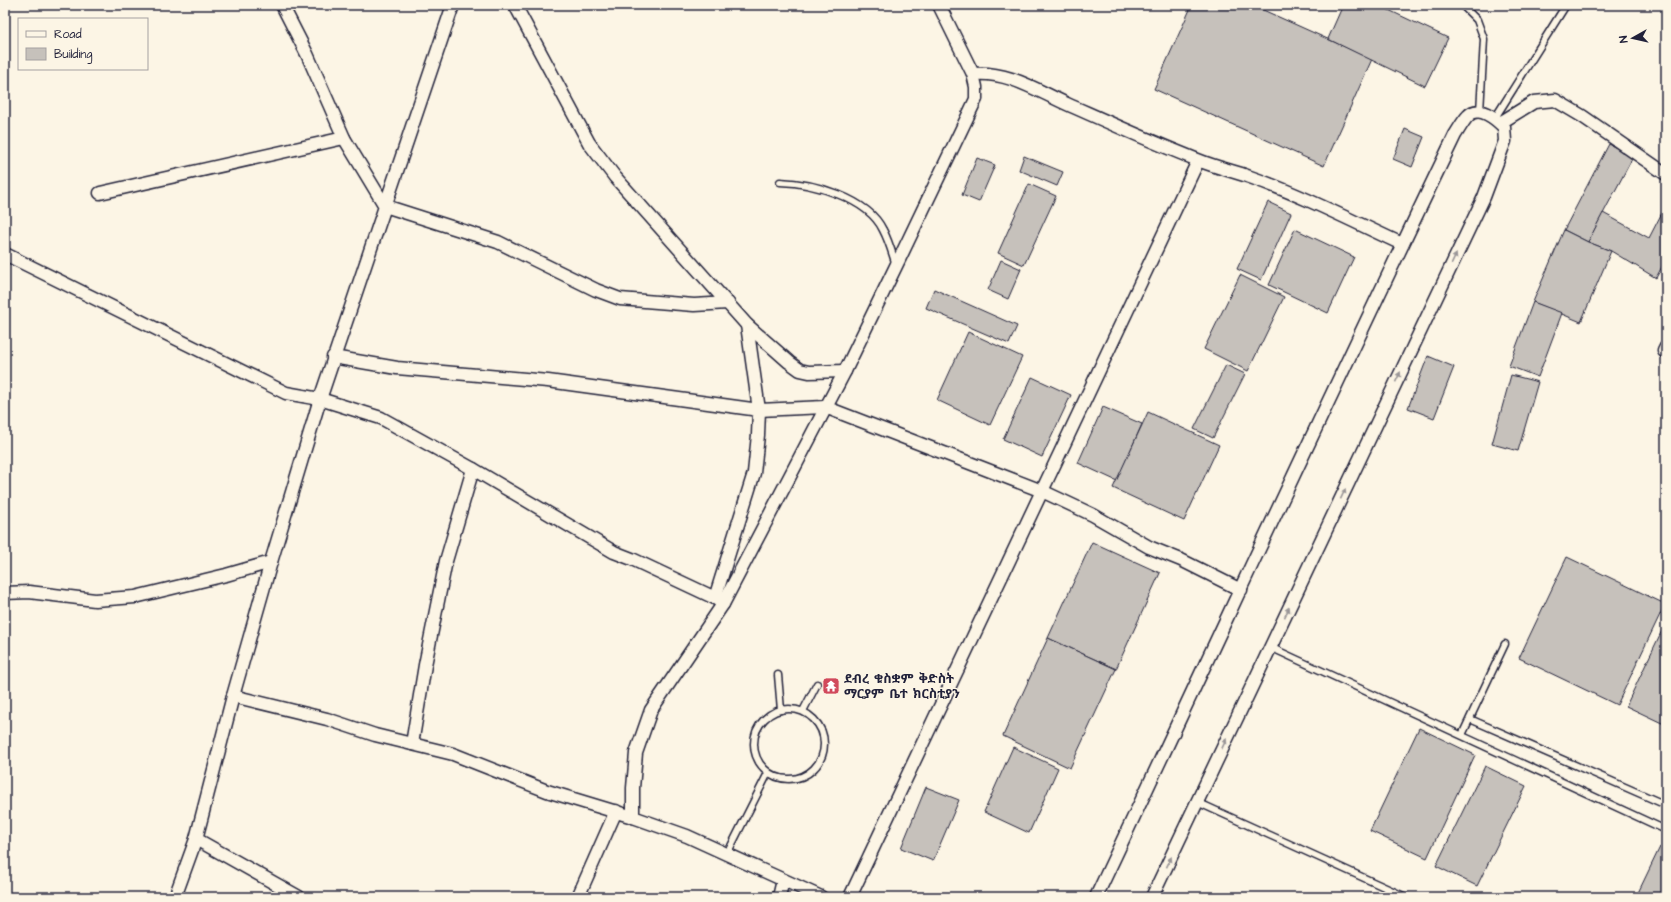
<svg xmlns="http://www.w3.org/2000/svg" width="1671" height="902" viewBox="0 0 1671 902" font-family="'Architects Daughter','Noto Sans Ethiopic',sans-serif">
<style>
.building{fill:#c6c1bb;stroke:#22223b}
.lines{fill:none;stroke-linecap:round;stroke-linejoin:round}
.lane-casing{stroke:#22223b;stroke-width:9}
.street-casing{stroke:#22223b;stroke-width:15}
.lane{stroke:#fcf5e5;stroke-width:6}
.street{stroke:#fcf5e5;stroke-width:12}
.oneway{fill:#9a9698}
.labels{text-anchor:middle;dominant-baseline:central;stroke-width:3;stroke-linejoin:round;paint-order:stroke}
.poi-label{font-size:13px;font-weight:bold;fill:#22223b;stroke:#fcf5e5;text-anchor:start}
</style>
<rect width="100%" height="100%" fill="#fcf5e5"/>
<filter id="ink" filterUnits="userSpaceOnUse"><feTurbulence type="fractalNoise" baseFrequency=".025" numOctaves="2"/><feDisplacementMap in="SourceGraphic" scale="8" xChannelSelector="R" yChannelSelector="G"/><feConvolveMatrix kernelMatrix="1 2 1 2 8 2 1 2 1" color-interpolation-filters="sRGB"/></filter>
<g filter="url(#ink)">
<!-- building -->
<g class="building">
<polygon points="1192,5 1252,5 1372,59 1324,166 1154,89"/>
<polygon points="1343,5 1378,5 1448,38 1425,86 1328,39"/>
<polygon points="1405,129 1424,137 1412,167 1393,159"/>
<polygon points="1609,144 1633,157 1588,242 1564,230"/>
<polygon points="1024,156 1063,172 1057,186 1019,170"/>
<polygon points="977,158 995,165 979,202 962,195"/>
<polygon points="1029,184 1056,196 1024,265 998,253"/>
<polygon points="1268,202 1291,213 1261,280 1237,269"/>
<polygon points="1666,205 1666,259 1656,278 1611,251 1588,242 1603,213 1649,238"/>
<polygon points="1295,229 1354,257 1328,313 1269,285"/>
<polygon points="1564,230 1588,242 1611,251 1581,322 1533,302"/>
<polygon points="1001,260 1021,269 1008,299 988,290"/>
<polygon points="1240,275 1284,297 1248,371 1204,349"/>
<polygon points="934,289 1017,326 1009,344 926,308"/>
<polygon points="1533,302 1562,313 1538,377 1509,366"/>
<polygon points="968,332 1022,357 990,425 937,400"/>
<polygon points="1428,356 1454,367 1434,418 1408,408"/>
<polygon points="1226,365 1245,374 1213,438 1194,429"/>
<polygon points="1511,375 1538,382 1518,451 1492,444"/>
<polygon points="1032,377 1071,395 1042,457 1003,439"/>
<polygon points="1103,407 1142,424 1117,481 1078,463"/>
<polygon points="1148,412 1219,445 1184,521 1113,488"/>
<polygon points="1092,542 1160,573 1116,669 1048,638"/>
<polygon points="1567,557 1665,604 1617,705 1519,658"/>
<polygon points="1666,622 1666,725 1626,706"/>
<polygon points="1048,638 1116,669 1070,768 1003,736"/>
<polygon points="1419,728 1475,755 1427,858 1370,831"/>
<polygon points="1013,747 1058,768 1029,833 984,812"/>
<polygon points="1485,766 1526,786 1477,886 1436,866"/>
<polygon points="926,787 959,800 933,861 901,848"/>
<polygon points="1660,847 1666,850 1666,897 1636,897"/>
</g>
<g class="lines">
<!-- lane casing -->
<g class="lane-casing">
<g id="lane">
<polyline points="1462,5 1477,20 1484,39 1480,112"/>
<polyline points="1495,118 1566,5"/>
<path d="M780,182C813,183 868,198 883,230C889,241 892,253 896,265"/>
<polyline points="1270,647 1666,830"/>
<polyline points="778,675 781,710"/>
<circle cx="789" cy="744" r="35"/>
<polyline points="803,711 817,684"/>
<polyline points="1470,719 1666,805"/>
<polyline points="1462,735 1505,644"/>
<polyline points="1197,802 1406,897"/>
<polyline points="727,854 768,773"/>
</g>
</g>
<!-- street casing -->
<g class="street-casing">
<g id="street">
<polyline points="282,5 307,54 344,138 385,206 498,242 596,290 620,299 694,305 728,303"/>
<polyline points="515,5 589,143 615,177 747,325 789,362 800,370 809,372 845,371"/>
<path d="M973,74C1008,71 1036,90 1067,104C1110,123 1154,143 1198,160C1215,167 1233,171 1250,177C1302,195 1352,221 1402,244"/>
<polyline points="1500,123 1534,102 1555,100 1582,116 1666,174"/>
<polyline points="100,193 344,138"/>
<polyline points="5,254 286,393 320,399 381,418 473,469 614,552 632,559 715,598 723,604"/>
<polyline points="747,325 759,410 825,407 1042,491 1093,515 1149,547 1181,560 1241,590"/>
<polyline points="1664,351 1666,347"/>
<polyline points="333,357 397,368 548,381 759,410 758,435 754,473 715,598"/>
<polyline points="5,593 29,592 95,600 135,597 226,575 271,562"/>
<polyline points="233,696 327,719 375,735 453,754 547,791 633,817"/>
<polyline points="412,744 425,665 446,561 473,469"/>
<polyline points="196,839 299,897"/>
<polyline points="175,897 196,839 233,696 271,562 320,399 453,5"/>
<polyline points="578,897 616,811"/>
<polyline points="779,897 783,880"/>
<polyline points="821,897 687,836 633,817 633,788 636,753 651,710 723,604 845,371 896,266 976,99 976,87 973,74 939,5"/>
<polyline points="850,897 1198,161"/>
<path d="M1096,897C1216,643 1333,388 1455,135C1459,129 1463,121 1468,116C1479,104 1496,119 1504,127L1505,141L1484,197L1152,897"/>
</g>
</g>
<!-- lane -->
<use href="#lane" class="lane"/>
<!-- street -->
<use href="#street" class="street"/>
</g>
<!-- one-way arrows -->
<defs><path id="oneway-solid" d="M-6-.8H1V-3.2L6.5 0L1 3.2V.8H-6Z"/></defs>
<g class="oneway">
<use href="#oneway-solid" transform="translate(1454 259) rotate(-65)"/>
<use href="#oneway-solid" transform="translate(1398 377) rotate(-65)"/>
<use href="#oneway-solid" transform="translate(1343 494) rotate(-65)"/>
<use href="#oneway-solid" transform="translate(1287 612) rotate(-65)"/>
<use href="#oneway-solid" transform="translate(1224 744) rotate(-65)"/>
<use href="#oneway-solid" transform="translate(1169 862) rotate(-65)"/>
</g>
</g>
<!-- icons -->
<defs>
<g id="temple-square" transform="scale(0.9)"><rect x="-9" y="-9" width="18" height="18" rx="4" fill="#d1495b" stroke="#fcf5e5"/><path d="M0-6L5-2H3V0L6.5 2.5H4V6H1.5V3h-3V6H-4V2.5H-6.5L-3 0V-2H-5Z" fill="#fff"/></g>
</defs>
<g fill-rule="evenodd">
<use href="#temple-square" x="831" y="686"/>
</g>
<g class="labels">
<!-- poi labels -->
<g class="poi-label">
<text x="844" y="679">ደብረ ቁስቋም ቅድስት<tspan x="844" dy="15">ማርያም ቤተ ክርስቲያን</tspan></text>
</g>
</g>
<!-- margin -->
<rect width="1671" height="902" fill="none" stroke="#fcf5e5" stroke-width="20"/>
<rect x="10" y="10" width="1651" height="882" fill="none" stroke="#22223b" stroke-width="1.5" filter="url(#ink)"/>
<!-- legend -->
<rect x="18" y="18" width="130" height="52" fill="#fcf5e5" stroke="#a5a1a1"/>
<rect x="26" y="31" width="20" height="6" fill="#fcf5e5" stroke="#a5a1a1"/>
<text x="54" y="38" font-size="12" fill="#22223b">Road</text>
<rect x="26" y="48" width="20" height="12" fill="#c6c1bb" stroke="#a5a1a1"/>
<text x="54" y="58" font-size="12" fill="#22223b">Building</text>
<!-- north arrow -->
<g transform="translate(1633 38) rotate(262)" stroke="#fcf5e5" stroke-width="3" paint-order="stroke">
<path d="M0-3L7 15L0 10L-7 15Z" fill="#22223b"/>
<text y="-6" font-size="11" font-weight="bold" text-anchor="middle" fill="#22223b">N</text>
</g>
</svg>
